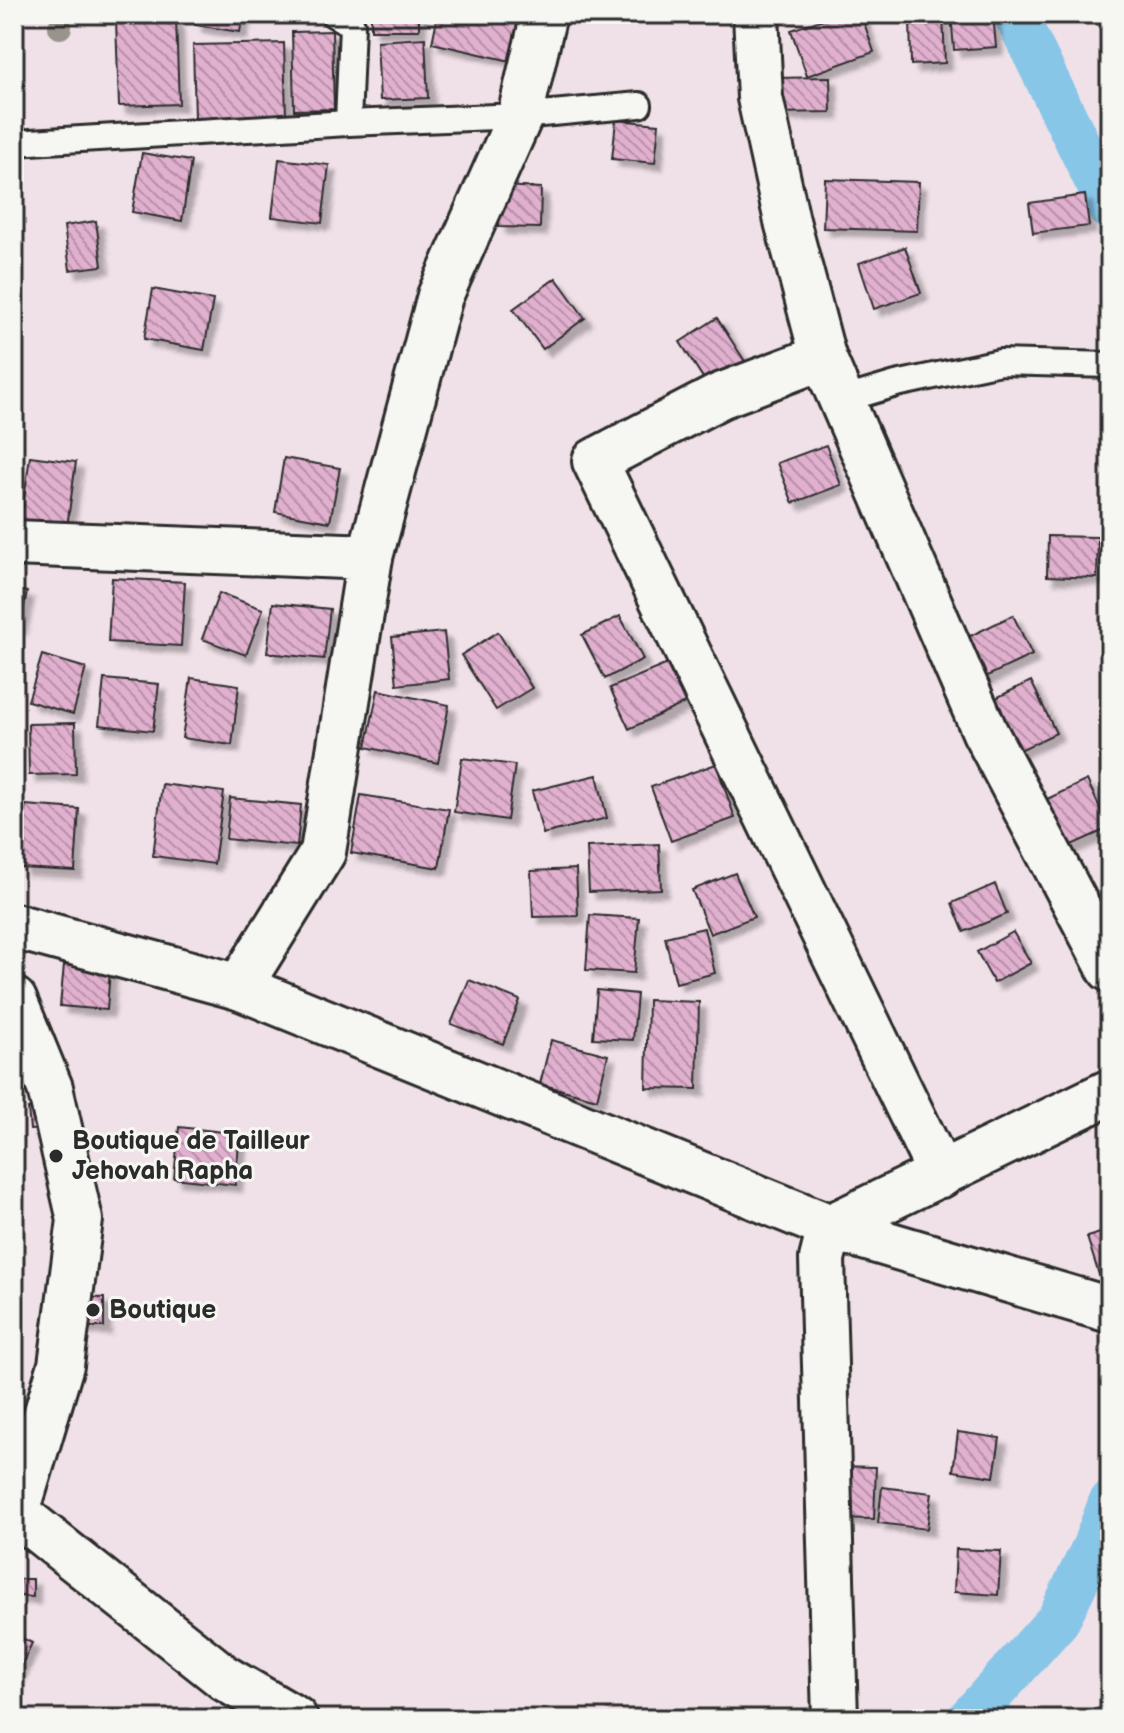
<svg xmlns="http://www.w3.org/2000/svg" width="1124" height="1733" viewBox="0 0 1124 1733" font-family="'Balsamiq Sans',sans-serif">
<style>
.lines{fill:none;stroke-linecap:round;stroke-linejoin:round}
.canal{stroke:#88c6e8;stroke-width:44}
.building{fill:url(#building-back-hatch);stroke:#2b2b2b;stroke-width:2;filter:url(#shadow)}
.lane-casing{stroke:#2b2b2b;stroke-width:30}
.street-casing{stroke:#2b2b2b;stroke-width:50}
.secondary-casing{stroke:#2b2b2b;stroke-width:50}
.lane{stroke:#f6f6f2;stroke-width:24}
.street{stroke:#f6f6f2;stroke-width:44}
.secondary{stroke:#f6f6f2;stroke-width:44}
.tree{fill:#98948d}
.poi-dot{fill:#2b2b2b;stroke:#f6f6f2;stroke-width:3}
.labels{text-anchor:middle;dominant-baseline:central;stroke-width:6;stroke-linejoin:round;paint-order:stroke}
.poi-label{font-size:26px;font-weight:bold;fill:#2b2b2b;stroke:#f6f6f2;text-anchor:start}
</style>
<defs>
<pattern id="building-back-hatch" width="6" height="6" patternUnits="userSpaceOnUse" patternTransform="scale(2)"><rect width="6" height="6" fill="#e1b0cf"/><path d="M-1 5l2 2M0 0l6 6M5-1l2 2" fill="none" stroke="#b78fa8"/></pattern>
<filter id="shadow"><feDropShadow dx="7" dy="7" stdDeviation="2" flood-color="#0004"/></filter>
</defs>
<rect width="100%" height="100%" fill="#f0e1e8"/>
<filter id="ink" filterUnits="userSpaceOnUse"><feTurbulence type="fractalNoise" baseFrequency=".0125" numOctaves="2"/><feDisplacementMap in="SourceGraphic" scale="16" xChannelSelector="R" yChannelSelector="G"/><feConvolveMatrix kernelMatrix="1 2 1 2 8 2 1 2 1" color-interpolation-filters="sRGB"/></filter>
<g filter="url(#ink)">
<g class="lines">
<!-- canal -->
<g class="canal">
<polyline points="1015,14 1110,209"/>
<polyline points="969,1719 1058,1620 1094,1546 1110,1503"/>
</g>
</g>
<!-- building -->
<g class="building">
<polygon points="197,14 243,14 240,32 195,25"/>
<rect x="371" y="14" width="48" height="16"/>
<polygon points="438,14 483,14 524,23 515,62 432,43"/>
<polygon points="838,14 861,14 874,52 807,76 791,30"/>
<polygon points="910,14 943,14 945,63 911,65"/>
<polygon points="951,14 993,14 996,47 954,50"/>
<polygon points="176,18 179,104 119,106 116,21"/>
<polygon points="332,31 334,109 294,110 292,32"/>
<polygon points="425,38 428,98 380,100 377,41"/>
<polygon points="284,43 286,116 195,119 193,45"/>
<polygon points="830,77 831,112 774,113 773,78"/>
<polygon points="616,120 659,124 655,163 612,159"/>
<polygon points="142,153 191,161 182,221 132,212"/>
<polygon points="279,159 329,165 322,223 272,217"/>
<polygon points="825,179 919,182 917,231 823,228"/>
<polygon points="500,186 541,188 540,228 499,227"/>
<polygon points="1085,195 1089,226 1033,233 1029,203"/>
<polygon points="96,221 102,266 70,270 64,226"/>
<polygon points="905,247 921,293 874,309 859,263"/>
<polygon points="556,278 585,318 543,349 513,309"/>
<polygon points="153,289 213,300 204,350 144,339"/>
<polygon points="717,318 746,363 709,387 680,342"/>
<polygon points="826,445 841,485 793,503 777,463"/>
<polygon points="30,456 76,462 66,534 20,527"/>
<polygon points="284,458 340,468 330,522 275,512"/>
<polygon points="1048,536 1098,537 1097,578 1047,576"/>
<polygon points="112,578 185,582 181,646 108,642"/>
<polygon points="14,589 27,592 19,628 14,627"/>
<polygon points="219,593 263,609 246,655 202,639"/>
<polygon points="273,603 330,609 324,659 267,653"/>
<polygon points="1013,615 1032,655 981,679 962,640"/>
<polygon points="620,616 643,659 605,679 582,635"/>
<polygon points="444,632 449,679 397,685 392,637"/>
<polygon points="498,632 532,688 496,710 461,655"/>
<polygon points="42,655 86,668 73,714 28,701"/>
<polygon points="667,664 685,703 629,729 610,688"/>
<polygon points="191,678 239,685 232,745 182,738"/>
<polygon points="104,679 159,684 153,731 99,725"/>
<polygon points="1031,681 1056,733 1018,751 994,699"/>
<polygon points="378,690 449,705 438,763 366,747"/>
<polygon points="75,723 76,774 29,775 28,724"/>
<polygon points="462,758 515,765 507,820 454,812"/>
<polygon points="716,764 735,818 671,841 651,787"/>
<polygon points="597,775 607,818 543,834 532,791"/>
<polygon points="1087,780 1109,828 1067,847 1045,800"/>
<polygon points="162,784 224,792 214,864 153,856"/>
<polygon points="361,795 449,809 439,868 351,853"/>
<polygon points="230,798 301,805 297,846 226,839"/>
<polygon points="25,805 79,809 75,871 21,868"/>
<polygon points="659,844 661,889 589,892 587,847"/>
<polygon points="576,869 578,916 533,917 531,871"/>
<polygon points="735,873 754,917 710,934 692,890"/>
<polygon points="995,884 1007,914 964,932 952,903"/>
<polygon points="590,915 639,918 634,973 586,970"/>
<polygon points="704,928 715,973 676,983 665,937"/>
<polygon points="1013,932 1031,963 994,983 977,952"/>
<polygon points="64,965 110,969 107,1010 60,1006"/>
<polygon points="469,980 520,1000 503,1044 451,1024"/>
<polygon points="597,990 637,994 633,1040 593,1038"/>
<polygon points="648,1000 699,1002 697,1089 646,1088"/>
<polygon points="551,1040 608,1055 597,1099 540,1084"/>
<polygon points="52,1107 54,1129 30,1130 28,1109"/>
<polygon points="179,1127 240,1134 235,1185 174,1178"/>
<polygon points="1110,1230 1110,1296 1106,1297 1087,1237"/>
<polygon points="80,1297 104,1298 104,1327 80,1327"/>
<polygon points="958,1432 1000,1438 994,1477 953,1471"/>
<polygon points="834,1466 876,1467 874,1519 832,1518"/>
<polygon points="882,1487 932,1493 927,1529 878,1523"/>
<polygon points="956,1549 1001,1551 998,1595 954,1592"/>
<polygon points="20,1579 33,1579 33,1597 19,1596"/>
<polygon points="14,1634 32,1643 14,1681"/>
</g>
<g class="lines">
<!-- lane casing -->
<g class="lane-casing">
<g id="lane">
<polyline points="333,14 352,25 348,123"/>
<polyline points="14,143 348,123 520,116 639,105"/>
<polyline points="842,400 896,384 1000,362 1110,365"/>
</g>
</g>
<!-- street casing -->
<g class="street-casing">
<g id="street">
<polyline points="756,14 760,98 787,221 823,357 720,396 595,461 941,1175"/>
<polyline points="823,357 985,732 1110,969"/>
<polyline points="14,543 370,557 323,852 239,987"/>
<polyline points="370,557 440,296 520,116 544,14"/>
<polyline points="14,926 239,987 830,1227 1110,1310"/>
<polyline points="835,1719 822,1259 830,1227 1110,1092"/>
</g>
</g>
<!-- secondary casing -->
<g class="secondary-casing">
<g id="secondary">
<polyline points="14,1000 50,1088 80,1220 61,1365 14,1522"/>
<polyline points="14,1511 226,1679 295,1719"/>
</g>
</g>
<!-- lane -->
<use href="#lane" class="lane"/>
<!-- street -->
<use href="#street" class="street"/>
<!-- secondary -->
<use href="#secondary" class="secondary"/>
</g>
<!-- trees -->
<circle class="tree" cx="60" cy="27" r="12"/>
</g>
<!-- markers -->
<g class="poi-dot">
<circle cx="56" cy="1156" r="8"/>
<circle cx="93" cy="1310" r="8"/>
</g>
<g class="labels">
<!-- poi labels -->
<g class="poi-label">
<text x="72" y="1141">Boutique de Tailleur<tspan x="72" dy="30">Jehovah Rapha</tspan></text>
<text x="109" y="1310">Boutique</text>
</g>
</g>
<!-- margin -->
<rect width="1124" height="1733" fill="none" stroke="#f6f6f2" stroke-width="48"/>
<rect x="24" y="24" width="1076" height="1685" fill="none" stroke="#2b2b2b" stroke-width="3" filter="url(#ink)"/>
</svg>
